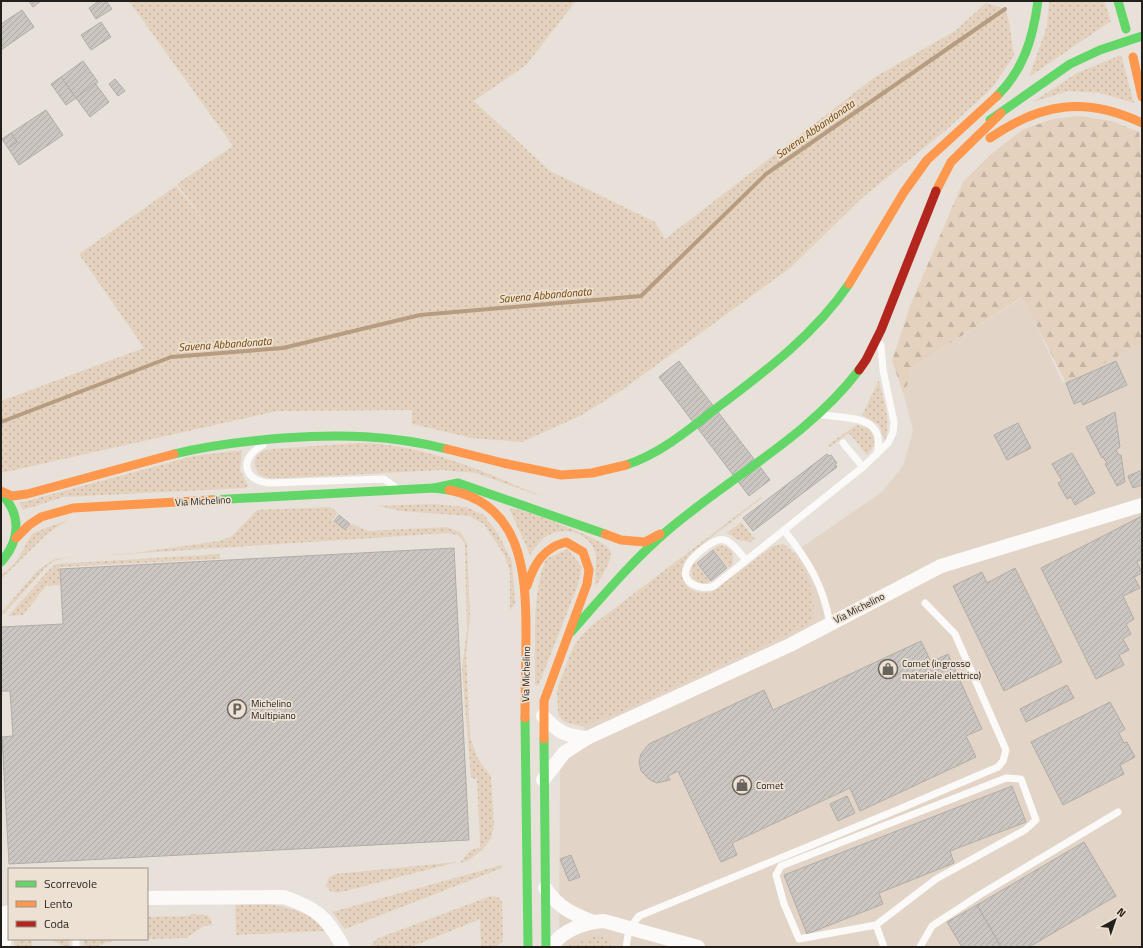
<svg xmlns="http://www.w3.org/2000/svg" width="1143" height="948" viewBox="0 0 1143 948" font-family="'Titillium Web',sans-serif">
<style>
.built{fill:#e2d5c8}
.grass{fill:url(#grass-dots)}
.forest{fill:url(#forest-firs)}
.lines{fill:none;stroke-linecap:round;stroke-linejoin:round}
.stream{stroke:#b69c81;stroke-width:4}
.building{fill:url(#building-hatch);stroke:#b1aca6}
.lane{stroke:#fbfaf9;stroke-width:7}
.street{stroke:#fbfaf9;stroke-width:14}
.fast{stroke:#63d668;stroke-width:9}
.slow{stroke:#ff974d;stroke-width:9}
.jam{stroke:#b3261e;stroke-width:9}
.labels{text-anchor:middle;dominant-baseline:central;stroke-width:3.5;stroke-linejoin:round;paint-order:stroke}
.street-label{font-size:10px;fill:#231f1a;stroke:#ede1d4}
.poi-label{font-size:10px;fill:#231f1a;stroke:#ede1d4;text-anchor:start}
.water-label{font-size:11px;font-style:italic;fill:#724400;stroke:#ede1d4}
</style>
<defs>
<pattern id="grass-dots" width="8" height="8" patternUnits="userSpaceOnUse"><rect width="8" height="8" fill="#e5d2be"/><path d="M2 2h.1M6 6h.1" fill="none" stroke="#c4b4a3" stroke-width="1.8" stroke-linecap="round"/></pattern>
<pattern id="forest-firs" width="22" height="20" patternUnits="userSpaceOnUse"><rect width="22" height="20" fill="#e5d2be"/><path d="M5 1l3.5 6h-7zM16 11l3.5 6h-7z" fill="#c4b4a3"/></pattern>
<pattern id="building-hatch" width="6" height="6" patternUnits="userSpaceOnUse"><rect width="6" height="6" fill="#cbc6c1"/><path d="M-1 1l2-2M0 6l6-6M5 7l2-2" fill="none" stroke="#aeaaa5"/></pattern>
</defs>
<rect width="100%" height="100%" fill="#e7e1da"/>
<!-- built -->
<polygon class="built" points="1023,297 1063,383 1142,344 1142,947 559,947 560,771 585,729 570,714 674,606 735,593 882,492 903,466 913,431 904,395 912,368"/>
<!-- grass -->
<g class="grass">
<polygon points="129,1 576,1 526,65 474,101 550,171 655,222 665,239 875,77 955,31 986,3 1005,9 1009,22 1014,56 991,89 946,130 863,197 790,268 622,390 580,416 522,442 472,438 412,424 412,410 277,411 1,473 1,401 144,348 79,254 176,186 204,221 177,184 233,146"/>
<polygon points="1049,1 1104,1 1111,21 1029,77 1047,26"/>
<polygon points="1121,55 1134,103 1100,93 1068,91 1033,102 1077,73"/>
<path d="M879,380C883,401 892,420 885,441L879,425L862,415Z"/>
<polygon points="856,425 868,428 874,436 874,446 867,455 849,433 830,447 828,445"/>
<path d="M360,443C425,444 485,472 543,497L476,473L442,470L287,478C280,478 271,479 264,477C254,474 251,458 261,452C264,450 268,450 271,449Z"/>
<polygon points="242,450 240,470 248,486 245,488 63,497 23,510 19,503 194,456"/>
<path d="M761,497L762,498L690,554C672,574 687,599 713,591L773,546L783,544C802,554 825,608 808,625L608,718L606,716L586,725L579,726L565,722L560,718L558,712L557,690L571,652L577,641L590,627Z"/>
<polygon points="432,504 466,507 484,515 498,534 512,562 515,604 510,610 510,572 505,556 484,524 469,516 401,511 379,506"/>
<polygon points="330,507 338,513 332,520 345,531 352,524 368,531 446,527 460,532 467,543 470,617 466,655 470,737 477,757 491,777 494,826 491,838 483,849 469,860 460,863 470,851 480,847 480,843 477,779 471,778 462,669 467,630 465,544 458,535 448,533 65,558 55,561 48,565 4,614 1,613 38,570 55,559 134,553 219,541 232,536 257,510"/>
<path d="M511,508C525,510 605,539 610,550C614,559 601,577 596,586C593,579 598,564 595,552C589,531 560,525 544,538C538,543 534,549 530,555L510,510Z"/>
<path d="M68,520L47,534L1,579V574C19,565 22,548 33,533Z"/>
<polygon points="741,522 755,539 750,542 738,540 727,533"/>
<polygon points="719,545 728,547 733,553 733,564 729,568 713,549"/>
<path d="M568,549L582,567L578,585L539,684L537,686L535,684C536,646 531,594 546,559Z"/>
<polygon points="220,554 220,559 60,567 60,585 46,586 23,615 8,616 50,569 56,564"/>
<polygon points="695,562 710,581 708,583 700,584 692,578 691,567"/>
<polygon points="457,862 338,893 330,891 326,885 329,877 335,874"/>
<polygon points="502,865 502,868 345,929 332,912"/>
<polygon points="494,896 499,898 502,902 503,941 496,947 481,947 480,919 411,947 371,947 376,939 488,897"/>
<path d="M266,904C285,906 315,913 324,931L236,935L235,905Z"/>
<polygon points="191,914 207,915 211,920 212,925 204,926 186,938 115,940 95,947 82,947 84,945 83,939 147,939 147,917 189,916"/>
<path d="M597,936C606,937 610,937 613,947H563L570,940L575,943Z"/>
<polygon points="15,939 30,939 33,947 14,947"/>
<polygon points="51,939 69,939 70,947 62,946"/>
</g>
<!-- forest -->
<polygon class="forest" points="1081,116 1112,121 1139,132 1142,161 1142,344 1066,383 1022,297 912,368 904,395 892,361 910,306 963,182 990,155 1022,130 1053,119"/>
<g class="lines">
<!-- stream -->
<polyline class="stream" points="1,422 171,357 283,348 420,315 641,296 766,174 1005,9"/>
</g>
<!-- building -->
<g class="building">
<polygon points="29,1 41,1 33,7"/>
<polygon points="99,1 106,1 112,9 96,19 89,8"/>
<polygon points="22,10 34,27 1,50 1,24"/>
<polygon points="101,22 111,37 91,50 81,35"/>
<polygon points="83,61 98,82 76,98 61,77"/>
<polygon points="61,77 76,98 66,105 51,84"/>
<polygon points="115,79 125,91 118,96 109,84"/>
<polygon points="95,83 109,102 90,117 76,98"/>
<polygon points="46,110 63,135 19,165 8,148 17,142 11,133"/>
<polygon points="11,133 17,142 8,148 2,139"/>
<polygon points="679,361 770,480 749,496 659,377"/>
<polygon points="1116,361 1127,385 1083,405 1081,401 1074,404 1066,383"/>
<polygon points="1115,412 1120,447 1116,450 1119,455 1121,455 1125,482 1117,486 1105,464 1107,463 1103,457 1102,458 1086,427"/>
<polygon points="1018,423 1031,448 1007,460 994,435"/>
<polygon points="1072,453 1095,493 1075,505 1071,497 1067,499 1058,483 1062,481 1052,464"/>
<polygon points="827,454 829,456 831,455 837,463 835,464 837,467 753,531 743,518"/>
<polygon points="1142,470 1142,485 1133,488 1128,476"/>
<polygon points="339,515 350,524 345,530 334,521"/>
<polygon points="1142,516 1142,545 1139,547 1142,552 1142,559 1137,562 1142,573 1134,577 1140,588 1123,596 1134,619 1126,624 1131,634 1123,639 1129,650 1119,655 1124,665 1096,679 1041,568"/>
<polygon points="454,548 469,840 9,864 2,737 13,736 10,691 1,691 1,627 63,624 60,569"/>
<polygon points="713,550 727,568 711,581 697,563"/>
<polygon points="1015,568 1062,662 1004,691 953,586 982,572 987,583"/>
<polygon points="921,641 931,662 948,654 982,729 966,736 976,757 860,811 850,788 732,843 737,855 721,862 678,771 668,776 670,780 657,783 650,780 641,771 639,762 641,754 649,744 764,690 773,710"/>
<polygon points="1067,685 1074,698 1026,722 1020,709"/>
<polygon points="1110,702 1125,729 1119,733 1124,743 1127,742 1135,757 1120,765 1124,774 1063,805 1031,742"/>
<polygon points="1012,786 1026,822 950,851 954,863 879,893 883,904 807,934 784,875"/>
<polygon points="847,796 855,813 838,821 830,804"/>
<polygon points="1084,842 1116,896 1029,947 1001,947 977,905"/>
<polygon points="571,855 580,877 569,881 560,859"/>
<polygon points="977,905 1001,947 962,947 947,922"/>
</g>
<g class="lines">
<!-- lane -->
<g class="lane">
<path d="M823,415C850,419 886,415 877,454"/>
<polyline points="843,443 863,467"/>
<path d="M263,445C240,457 241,480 269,483L384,479L394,486"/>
<path d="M784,530C808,561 823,584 830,624"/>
<path d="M745,559C740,553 734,544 725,540C715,536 691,557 687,567C679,583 702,591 714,586L863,467L888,443L893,433L894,422L883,370L881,345"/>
<polygon points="1006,778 1021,779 1036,820 1025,830 936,879 876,925 799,939 784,904 776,875 781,866"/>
<polyline points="876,925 884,947"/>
<polyline points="76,939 76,947"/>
<polyline points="626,947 629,929 639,916 897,810 998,767 1003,761 1006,750 955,634 925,603"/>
<polyline points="920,947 932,926 981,894 1118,812"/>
</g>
<!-- street -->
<g class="street">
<path d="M543,716C558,732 565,736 587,738"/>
<polyline points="543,780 564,753 587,738 790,645 941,566 1142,505"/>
<path d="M545,888C559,908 571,913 593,922"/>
<path d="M147,898L284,897C316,908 327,917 343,947"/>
<polyline points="1,914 9,912"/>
<polyline points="1,922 6,932 3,947"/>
<path d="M552,947C561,930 586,922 604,921L698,947"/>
</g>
<!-- fast -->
<g class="fast">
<polyline points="1118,1 1126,29"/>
<path d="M997,96C1024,69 1033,38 1038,1"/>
<polyline points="990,120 1070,64 1100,50 1142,36"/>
<path d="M174,454C211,445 246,441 283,438C341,434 391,435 447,449"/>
<path d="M626,465C660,454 690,429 718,407C766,371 815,334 849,284"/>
<polyline points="434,488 458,483 605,534"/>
<path d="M1,494C22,514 20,541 1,562"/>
<polyline points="211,500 434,488 449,490"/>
<path d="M571,632C602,597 632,561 667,531C730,477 808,437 859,370"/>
<polyline points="525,718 528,947"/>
<polyline points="544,739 546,947"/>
</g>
<!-- slow -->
<g class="slow">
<polyline points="1133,57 1142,97"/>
<path d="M990,138C1041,103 1085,96 1142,123"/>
<polyline points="936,191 951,162 1001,113"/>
<polyline points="849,284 904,192 927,160 997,96"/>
<polyline points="447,449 503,463 561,475 592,473 626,465"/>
<path d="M449,490C521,504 526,570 526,632C526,661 525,689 525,718"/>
<polyline points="1,491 12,496 27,494 174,454"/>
<polyline points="605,534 621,540 645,542 660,534"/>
<polyline points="16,538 29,525 41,517 73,508 211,500"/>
<path d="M527,586C534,564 543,548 566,542L583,552L589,570L587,584L544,701V739"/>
</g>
<!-- jam -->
<polyline class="jam" points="859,370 866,360 881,330 936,191"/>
</g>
<!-- icons -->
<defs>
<g id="shop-ring" transform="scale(1)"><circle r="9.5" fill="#ede1d4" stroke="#68635d" stroke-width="1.5"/><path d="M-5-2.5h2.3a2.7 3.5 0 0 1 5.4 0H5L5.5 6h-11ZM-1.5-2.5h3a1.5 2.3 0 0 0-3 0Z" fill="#68635d"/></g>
<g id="parking-ring" transform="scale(1)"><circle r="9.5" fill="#ede1d4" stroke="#68635d" stroke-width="1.5"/><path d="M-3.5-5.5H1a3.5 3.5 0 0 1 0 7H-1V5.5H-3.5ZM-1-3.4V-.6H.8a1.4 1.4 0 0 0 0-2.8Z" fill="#68635d"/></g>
</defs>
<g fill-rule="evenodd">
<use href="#shop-ring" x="888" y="669"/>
<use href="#parking-ring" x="237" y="709"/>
<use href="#shop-ring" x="742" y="785"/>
</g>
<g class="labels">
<!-- street labels -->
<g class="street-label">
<text transform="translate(203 501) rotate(-3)">Via Michelino</text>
<text transform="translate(859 608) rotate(-27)">Via Michelino</text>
<text transform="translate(526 674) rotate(-89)">Via Michelino</text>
</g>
<!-- poi labels -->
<g class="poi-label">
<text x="902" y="663">Comet (ingrosso<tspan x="902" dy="12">materiale elettrico)</tspan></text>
<text x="251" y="703">Michelino<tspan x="251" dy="12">Multipiano</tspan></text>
<text x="756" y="785">Comet</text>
</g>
<!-- water labels -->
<g class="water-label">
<text transform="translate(815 129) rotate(-35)">Savena Abbandonata</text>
<text transform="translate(545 295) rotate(-5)">Savena Abbandonata</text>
<text transform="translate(225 344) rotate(-4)">Savena Abbandonata</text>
</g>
</g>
<!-- border -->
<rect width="1143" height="948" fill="none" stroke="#231f1a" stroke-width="4"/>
<!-- legend -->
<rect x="8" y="868" width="140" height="72" fill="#ede1d4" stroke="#9c938a"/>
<rect x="16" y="881" width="20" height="6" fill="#63d668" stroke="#9c938a"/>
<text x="44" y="888" font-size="12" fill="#231f1a">Scorrevole</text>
<rect x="16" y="901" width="20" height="6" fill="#ff974d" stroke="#9c938a"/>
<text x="44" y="908" font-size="12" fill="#231f1a">Lento</text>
<rect x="16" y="921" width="20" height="6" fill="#b3261e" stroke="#9c938a"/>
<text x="44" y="928" font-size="12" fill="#231f1a">Coda</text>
<!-- north arrow -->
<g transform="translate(1115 920) rotate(40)" stroke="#ede1d4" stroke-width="3" paint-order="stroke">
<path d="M0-3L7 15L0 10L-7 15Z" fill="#231f1a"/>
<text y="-6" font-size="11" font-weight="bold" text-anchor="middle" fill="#231f1a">N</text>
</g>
</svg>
